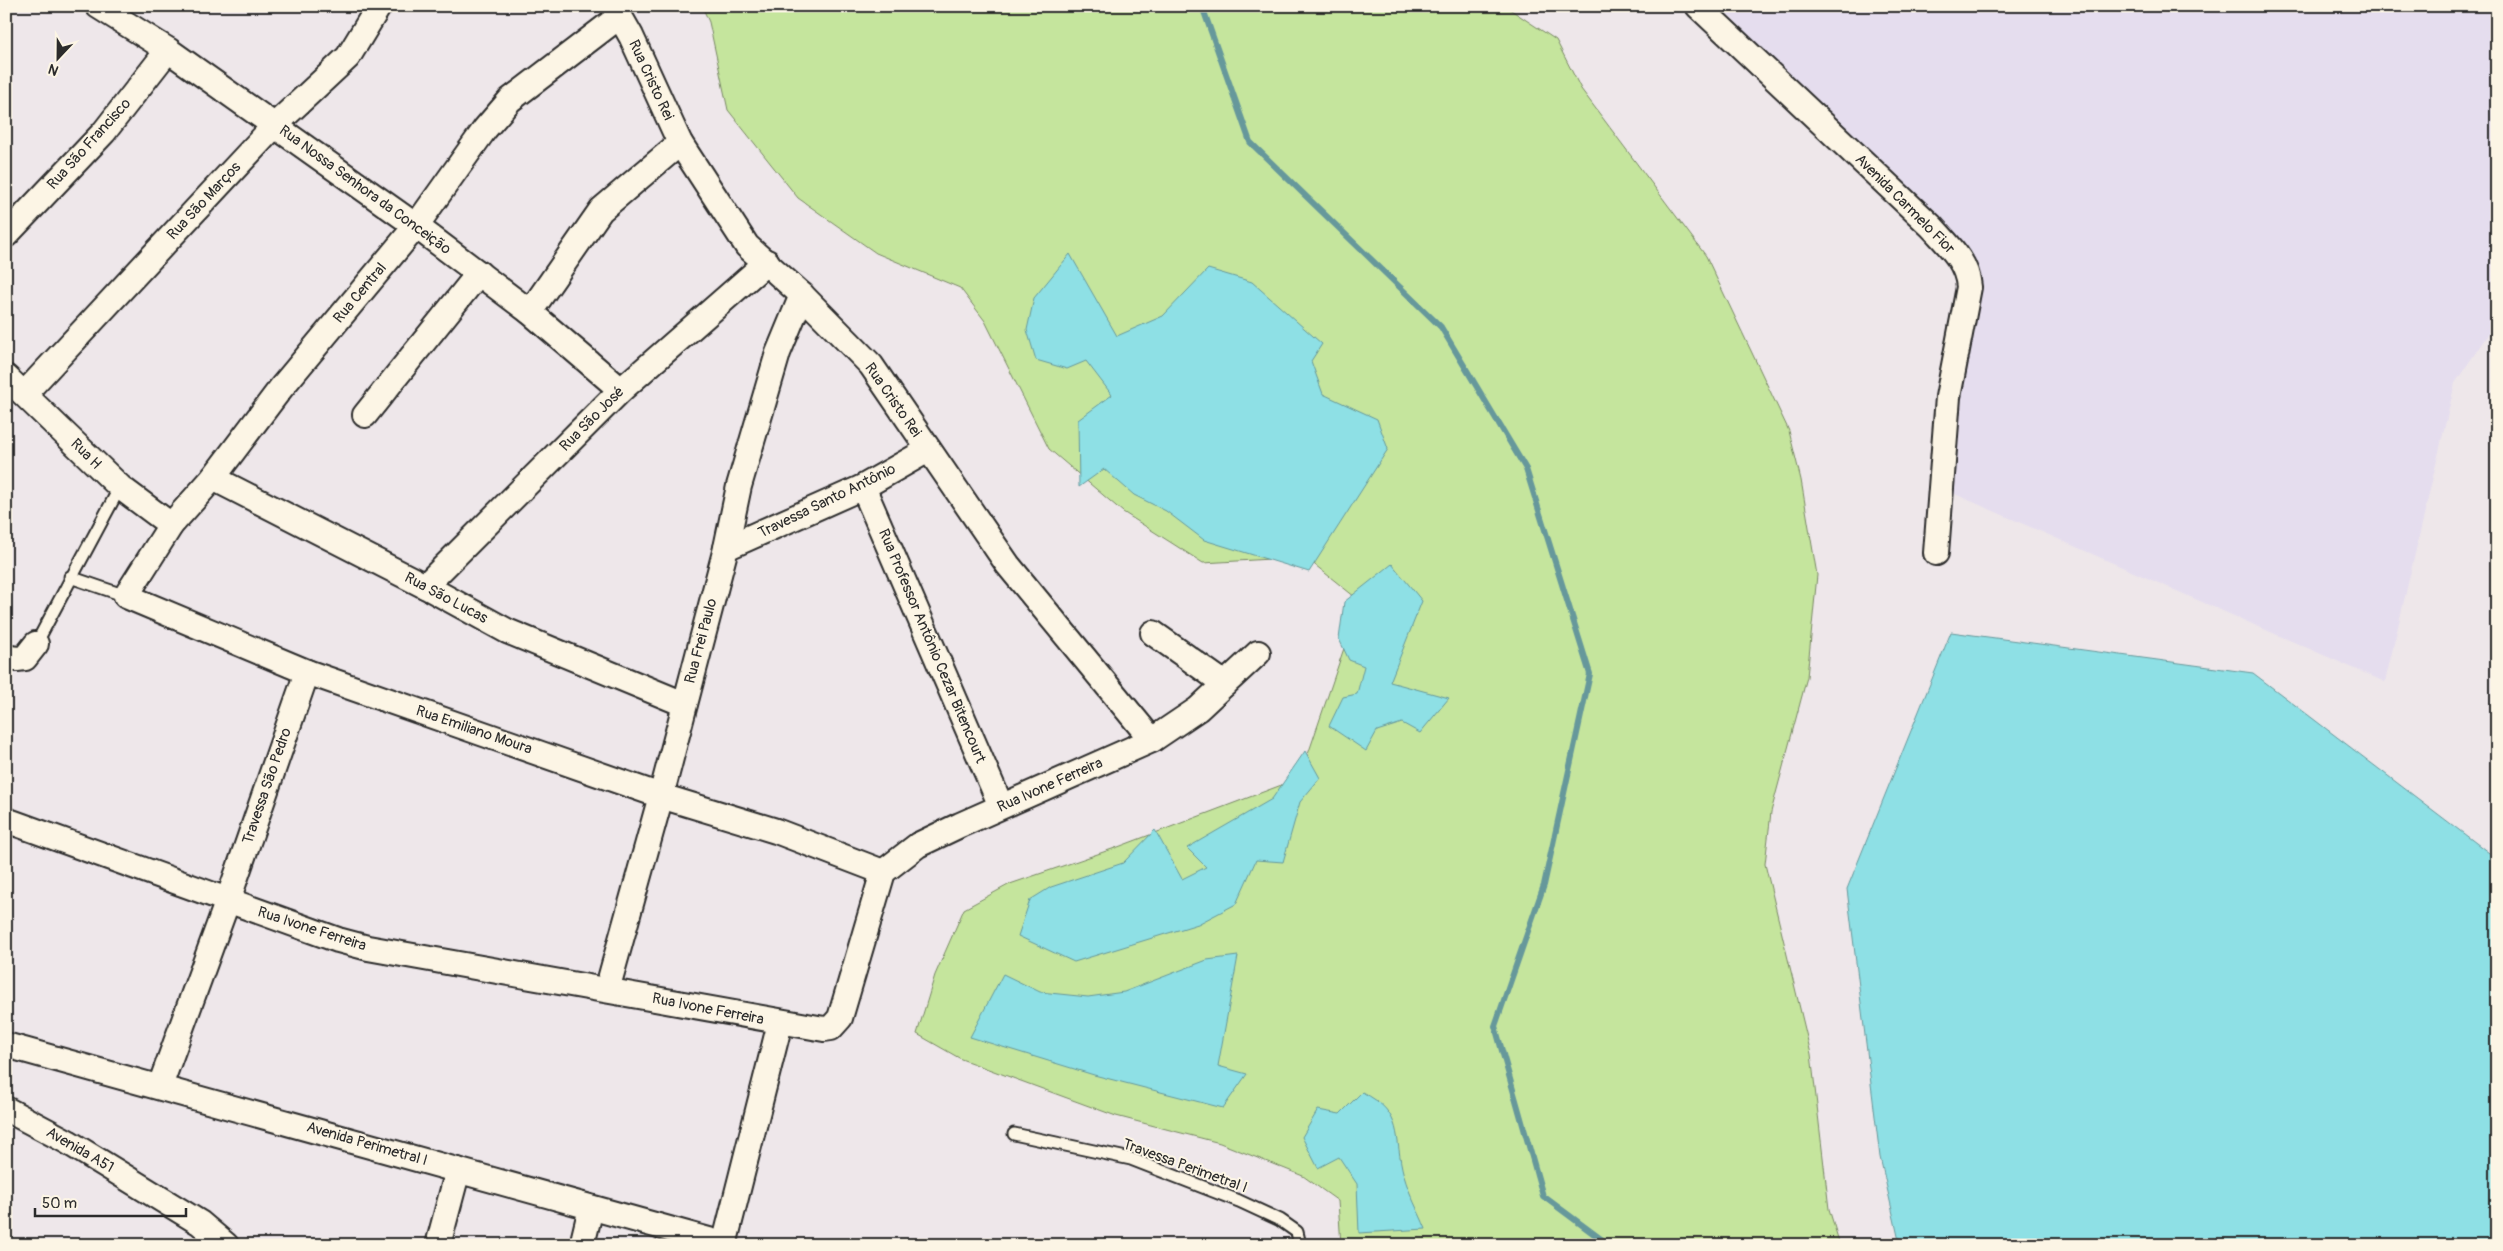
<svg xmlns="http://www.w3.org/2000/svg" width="2503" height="1251" viewBox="0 0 2503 1251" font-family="Pangolin,sans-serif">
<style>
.built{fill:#e5ddee}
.green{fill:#c5e59d;stroke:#788864}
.water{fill:#8ee0e5;stroke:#66989b}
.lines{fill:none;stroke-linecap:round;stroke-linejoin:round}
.stream{stroke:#66989b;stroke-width:6}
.service-casing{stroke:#2b2b2b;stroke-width:15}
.minor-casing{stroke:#2b2b2b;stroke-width:28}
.service{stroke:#fcf5e5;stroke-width:11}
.minor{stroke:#fcf5e5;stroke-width:24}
.labels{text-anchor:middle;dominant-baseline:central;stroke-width:4;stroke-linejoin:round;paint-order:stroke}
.street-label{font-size:15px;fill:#2b2b2b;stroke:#fcf5e5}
</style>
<rect width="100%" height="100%" fill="#eee7ea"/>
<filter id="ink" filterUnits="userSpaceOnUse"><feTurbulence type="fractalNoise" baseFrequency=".02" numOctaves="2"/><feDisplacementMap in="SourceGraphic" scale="10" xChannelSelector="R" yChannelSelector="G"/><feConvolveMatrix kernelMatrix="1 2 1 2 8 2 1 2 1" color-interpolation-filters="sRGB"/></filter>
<g filter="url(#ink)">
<!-- built -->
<polygon class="built" points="1720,6 2497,6 2497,321 2455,383 2385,682 1948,491 1964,252"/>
<!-- green -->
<polygon class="green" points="702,6 1505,6 1556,40 1581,89 1706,256 1789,431 1801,480 1817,575 1807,677 1771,812 1765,864 1811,1054 1829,1209 1840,1245 1341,1245 1338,1201 1303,1176 1220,1143 1116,1116 961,1059 917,1034 935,975 964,909 1010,884 1118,847 1300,778 1360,601 1305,557 1203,563 1123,512 1049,449 985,321 960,288 876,253 798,198 728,110 709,22"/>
<!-- water -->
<g class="water">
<polygon points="1070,254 1117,336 1163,316 1208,269 1252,282 1322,344 1311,361 1323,394 1377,419 1388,449 1309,572 1204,540 1166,511 1134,495 1104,469 1079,487 1078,420 1112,395 1086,361 1067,369 1036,360 1027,330 1034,298"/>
<polygon points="1392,564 1422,601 1390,682 1449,698 1420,733 1402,723 1377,731 1366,751 1329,726 1343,697 1357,694 1364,666 1349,660 1339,639 1344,602"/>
<polygon points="1951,632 2253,673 2497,859 2497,1245 1900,1245 1880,1157 1847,889"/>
<polygon points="1305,751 1320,778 1300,802 1283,862 1256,860 1236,904 1198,924 1074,962 1018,936 1030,900 1051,887 1123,863 1155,830 1182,879 1206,867 1187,848 1272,799"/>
<polygon points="1238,956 1218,1066 1247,1074 1223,1108 1094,1075 970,1037 1003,974 1040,992 1088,997 1124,992 1207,960"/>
<path d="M1362,1092C1406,1114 1393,1137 1404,1176C1409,1194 1419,1212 1426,1229L1359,1233L1357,1184L1339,1157L1318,1168L1302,1137L1318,1110L1340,1114Z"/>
</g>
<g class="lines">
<!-- stream -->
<polyline class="stream" points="1202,6 1250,142 1441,327 1526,469 1590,674 1544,885 1495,1026 1543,1196 1609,1245"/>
<!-- service casing -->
<g class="service-casing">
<g id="service">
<polyline points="70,577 126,596"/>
<polyline points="36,644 120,487"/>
<polyline points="1014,1134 1131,1159 1239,1201 1280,1220 1297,1232 1300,1245"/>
</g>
</g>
<!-- minor casing -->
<g class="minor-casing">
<g id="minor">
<polyline points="98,6 168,50 416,226 530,312 621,390"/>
<polyline points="614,6 631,36 680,143 747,246 802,295 871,365 1008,565 1152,740"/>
<path d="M1698,6L1931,226C1948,245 1967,261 1969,287L1948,397L1936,553"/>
<polyline points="620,16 510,100 485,129 416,226 281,388 213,478 171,525 126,596 307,672 661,796 776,831 883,872"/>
<polyline points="6,235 104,132 168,50"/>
<polyline points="530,312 601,210 680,143"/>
<polyline points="6,377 120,487 171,525"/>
<polyline points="25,393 275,125 348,57 379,6"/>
<polyline points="365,415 479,273"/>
<polyline points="213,478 425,586 507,631 684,704"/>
<polyline points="863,487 1001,806"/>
<polyline points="726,548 863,487 928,450"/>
<polyline points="425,586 621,390 767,262"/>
<polyline points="1153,633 1225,684"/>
<polyline points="6,657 17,659 25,658 36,644"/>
<polyline points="6,820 338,940 368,948 824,1029 831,1028 840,1018 883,872 918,845 960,825 1152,740 1198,709 1258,653"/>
<polyline points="607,990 661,796 726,548 739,486 778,353 802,295"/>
<polyline points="6,1045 727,1245"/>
<polyline points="160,1086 228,900 307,672"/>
<polyline points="6,1109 68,1142 200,1223 226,1245"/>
<polyline points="438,1245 458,1170"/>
<polyline points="582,1245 591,1208"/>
<polyline points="724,1245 780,1023"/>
</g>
</g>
<!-- service -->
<use href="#service" class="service"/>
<!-- minor -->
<use href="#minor" class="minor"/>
</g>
</g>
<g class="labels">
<!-- street labels -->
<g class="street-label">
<text transform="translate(651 80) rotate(65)">Rua Cristo Rei</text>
<text transform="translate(89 144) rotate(-48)">Rua São Francisco</text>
<text transform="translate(365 190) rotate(36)">Rua Nossa Senhora da Conceição</text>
<text transform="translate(204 201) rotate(-47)">Rua São Marços</text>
<text transform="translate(1905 204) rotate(45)">Avenida Carmelo Fior</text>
<text transform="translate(360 293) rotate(-50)">Rua Central</text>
<text transform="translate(893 400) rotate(55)">Rua Cristo Rei</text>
<text transform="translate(592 419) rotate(-45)">Rua São José</text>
<text transform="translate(86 454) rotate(45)">Rua H</text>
<text transform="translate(827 501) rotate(-26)">Travessa Santo Antônio</text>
<text transform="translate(446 598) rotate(28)">Rua São Lucas</text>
<text transform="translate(701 641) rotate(-75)">Rua Frei Paulo</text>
<text transform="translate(932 646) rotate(67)">Rua Professor Antônio Cezar Bitencourt</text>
<text transform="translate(474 730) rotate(19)">Rua Emiliano Moura</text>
<text transform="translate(1050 785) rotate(-24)">Rua Ivone Ferreira</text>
<text transform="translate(267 786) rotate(-71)">Travessa São Pedro</text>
<text transform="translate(312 929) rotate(18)">Rua Ivone Ferreira</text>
<text transform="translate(708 1009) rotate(11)">Rua Ivone Ferreira</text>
<text transform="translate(367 1144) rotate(16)">Avenida Perimetral I</text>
<text transform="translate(80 1150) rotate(30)">Avenida A51</text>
<text transform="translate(1185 1166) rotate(20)">Travessa Perimetral I</text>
</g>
</g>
<!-- margin -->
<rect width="2503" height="1251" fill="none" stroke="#fcf5e5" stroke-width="25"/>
<rect x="12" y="12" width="2478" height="1226" fill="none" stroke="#2b2b2b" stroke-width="2" filter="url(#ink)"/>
<!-- north arrow -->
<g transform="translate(58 58) rotate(202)" stroke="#fcf5e5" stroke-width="4" paint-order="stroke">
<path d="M0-4L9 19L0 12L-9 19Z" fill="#2b2b2b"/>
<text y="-8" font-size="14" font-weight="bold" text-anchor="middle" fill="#2b2b2b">N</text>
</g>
<!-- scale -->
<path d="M35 1208v8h151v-8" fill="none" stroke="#2b2b2b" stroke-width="2.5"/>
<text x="42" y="1208" font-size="15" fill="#2b2b2b" stroke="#fcf5e5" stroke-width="4" paint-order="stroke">50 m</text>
</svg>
